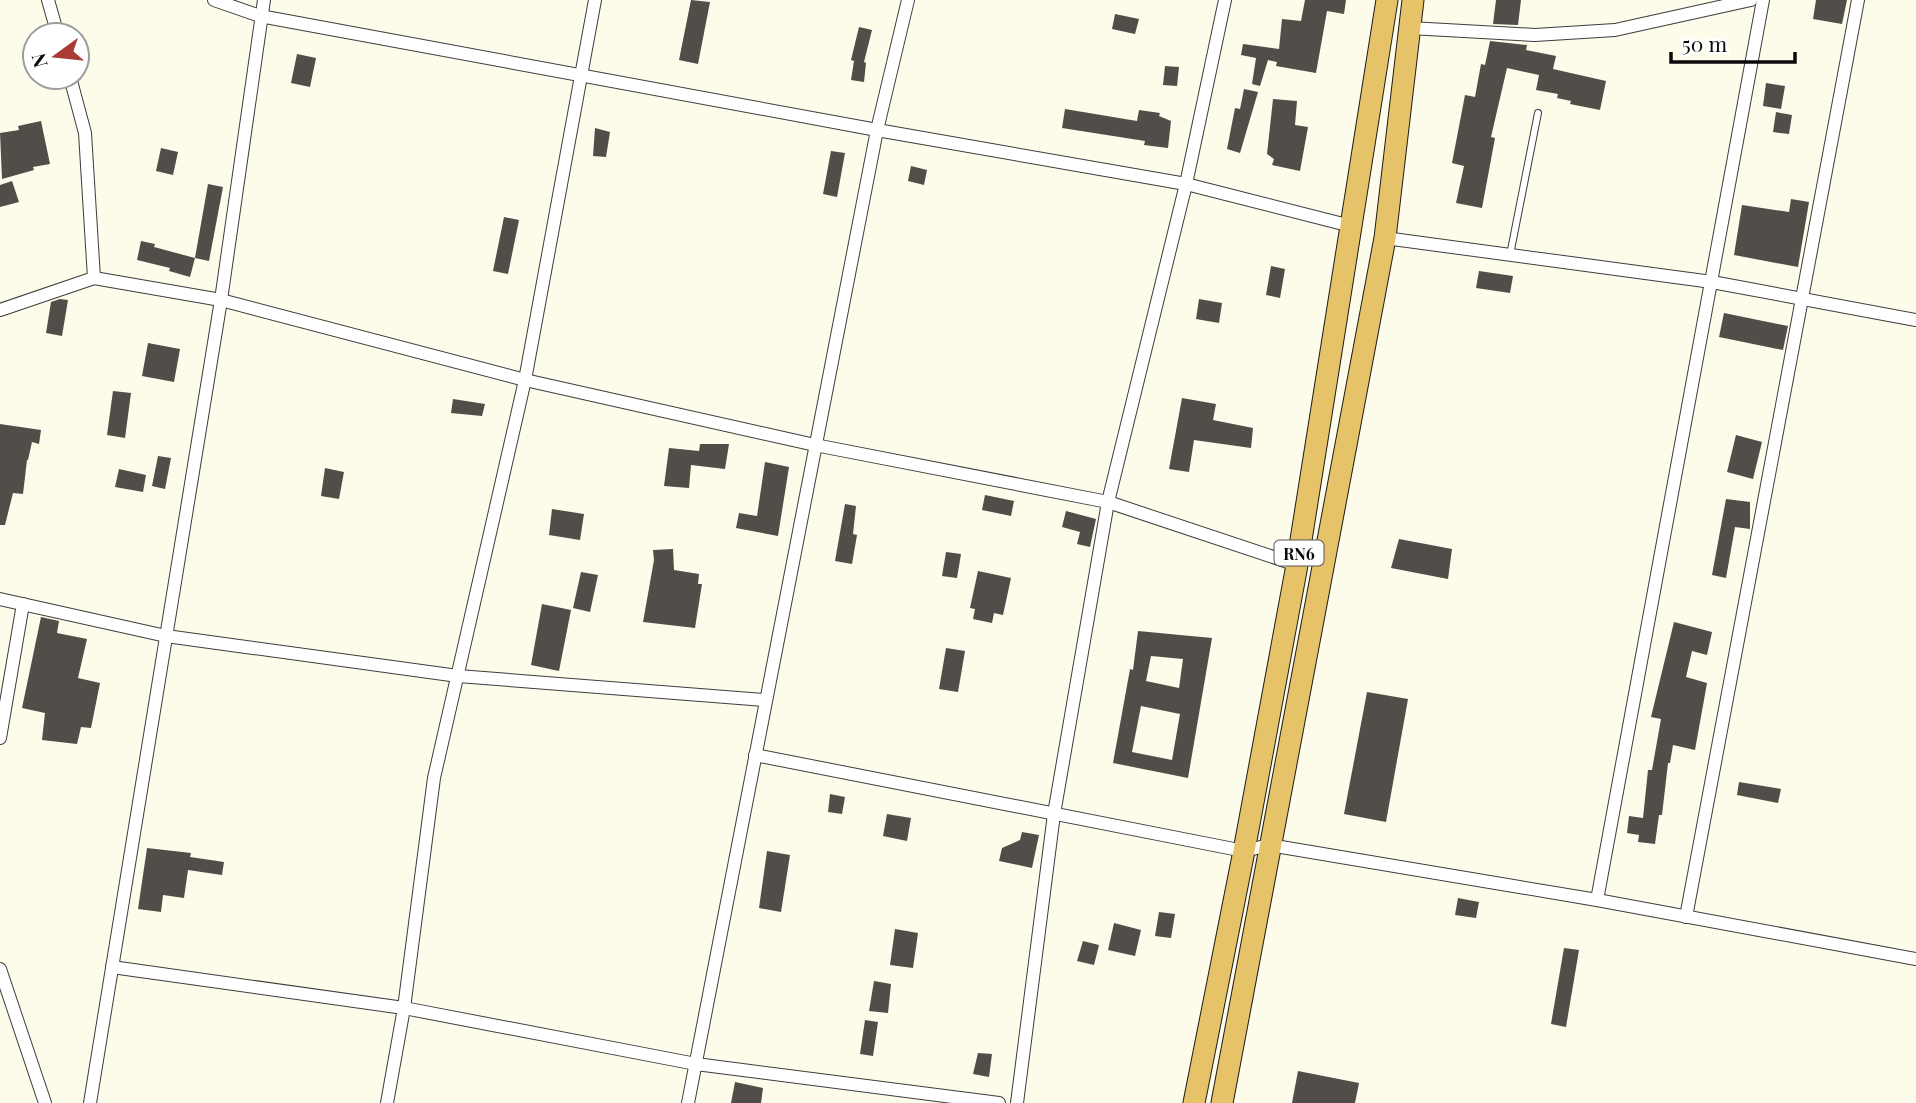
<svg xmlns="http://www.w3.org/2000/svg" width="1916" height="1103" viewBox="0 0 1916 1103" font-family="'Playfair Display',serif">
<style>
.building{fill:#514d48;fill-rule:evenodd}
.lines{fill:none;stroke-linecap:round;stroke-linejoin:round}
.service-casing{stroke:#3d3d3d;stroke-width:8}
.minor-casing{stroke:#3d3d3d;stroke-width:14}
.trunk-casing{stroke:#1b1b1b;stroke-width:23}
.service{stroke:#fff;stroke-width:6}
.minor{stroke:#fff;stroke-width:12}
.trunk{stroke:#e6c268;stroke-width:21}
.labels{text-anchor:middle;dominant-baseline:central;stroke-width:7;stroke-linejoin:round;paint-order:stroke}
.shield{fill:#fff;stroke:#545454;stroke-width:2}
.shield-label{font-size:16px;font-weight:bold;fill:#0a0a0a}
</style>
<rect width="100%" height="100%" fill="#fdfbea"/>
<!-- building -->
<g class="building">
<polygon points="691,0 710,2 698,64 679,60"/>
<polygon points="1305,0 1346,0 1344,14 1327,11 1316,73 1276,66 1277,62 1268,60 1260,86 1252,84 1256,58 1241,55 1243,44 1279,49 1282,19 1301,21"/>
<polygon points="1496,0 1521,0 1518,25 1493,24"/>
<polygon points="1816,0 1847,0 1842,24 1813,19"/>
<polygon points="1115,14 1139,19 1135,34 1112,29"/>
<polygon points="859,27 872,30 864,62 866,63 864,82 851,80 854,61 851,60"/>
<polygon points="1490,41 1527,45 1526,50 1556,56 1553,69 1606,81 1600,110 1570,104 1571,101 1557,98 1558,94 1536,90 1539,75 1507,68 1491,137 1495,138 1482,208 1456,203 1464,166 1452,163 1465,95 1475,97 1481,64 1485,65"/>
<polygon points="297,54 316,58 310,87 291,83"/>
<polygon points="1165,66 1179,67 1177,86 1163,85"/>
<polygon points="1766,83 1785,86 1781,109 1763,106"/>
<polygon points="1244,89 1258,92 1240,153 1227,149 1235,108 1240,109"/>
<polygon points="1273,99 1297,101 1295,125 1308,127 1300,171 1272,165 1274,159 1267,154"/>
<polygon points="1065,109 1137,121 1139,110 1160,113 1159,116 1171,121 1168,148 1144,145 1145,141 1062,128"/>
<polygon points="1776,112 1792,115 1789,134 1773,132"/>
<polygon points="41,121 50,164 33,167 34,170 2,179 0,133 19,130 18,126"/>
<polygon points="595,128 610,132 606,157 593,156"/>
<polygon points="161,148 178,152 173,175 156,171"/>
<polygon points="831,151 845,153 837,197 823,194"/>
<polygon points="911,166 927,170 924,185 908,181"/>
<polygon points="12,181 19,202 0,207 0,185"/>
<polygon points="208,184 223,187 209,261 195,258"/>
<polygon points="1791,199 1809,202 1798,267 1734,255 1742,205 1789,212"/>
<polygon points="504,217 519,220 508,274 493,271"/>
<polygon points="141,241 155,244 154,247 195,258 190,277 169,271 170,268 137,260"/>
<polygon points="1271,266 1285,269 1280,298 1266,295"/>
<polygon points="1479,271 1513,276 1510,293 1476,288"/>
<polygon points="60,299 68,300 62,336 46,333 51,302"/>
<polygon points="1199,299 1222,303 1219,323 1196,319"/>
<polygon points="1724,313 1788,326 1783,350 1719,337"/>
<polygon points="148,343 180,349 174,382 142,376"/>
<polygon points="113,391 131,393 125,438 107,435"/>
<polygon points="1182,398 1216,404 1213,420 1253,428 1251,448 1194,440 1189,472 1169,469"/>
<polygon points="453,399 485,404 482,416 451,413"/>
<polygon points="0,424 41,430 39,444 32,442 28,460 27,460 23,494 13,493 5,525 0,525"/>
<polygon points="1736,435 1762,442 1753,479 1727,472"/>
<polygon points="700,444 729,444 725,469 691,465 689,488 664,486 669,448 699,451"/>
<polygon points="158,456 171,458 165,489 152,486"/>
<polygon points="765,462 789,467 778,536 736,528 739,513 757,516"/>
<polygon points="325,468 344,472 339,499 321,496"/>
<polygon points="119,469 146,475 143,492 115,487"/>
<polygon points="985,495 1014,501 1011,516 982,510"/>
<polygon points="1726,499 1750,502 1750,529 1735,527 1726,578 1712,575"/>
<polygon points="845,504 856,506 853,534 857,535 852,564 835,561"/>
<polygon points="552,509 584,514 580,540 549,535"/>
<polygon points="1066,511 1096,519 1090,547 1077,544 1080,532 1062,527"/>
<polygon points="1399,539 1452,549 1448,579 1391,568"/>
<polygon points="673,549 674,570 699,574 698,584 702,584 695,628 643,622 654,560 653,550"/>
<polygon points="946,552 961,554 957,578 942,576"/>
<polygon points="978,571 1011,578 1003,615 994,613 992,623 973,619 975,609 970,608"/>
<polygon points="581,572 598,575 590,612 573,608"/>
<polygon points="542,604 571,610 559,671 531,665"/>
<polygon points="41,617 59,621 57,633 87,639 78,678 100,683 91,728 81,727 77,744 42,740 45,713 22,708"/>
<polygon points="1674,622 1712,632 1707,655 1692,651 1686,677 1707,683 1695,750 1673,745 1670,763 1668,763 1662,815 1659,815 1655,844 1638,842 1639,835 1627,833 1629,816 1643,818 1648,770 1652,770 1661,719 1651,717"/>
<path d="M1138,631L1212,638L1188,778L1113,763L1130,669L1133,670ZM1151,656L1183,659L1179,688L1146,681ZM1141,706L1180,714L1172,760L1132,752Z"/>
<polygon points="946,648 965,651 958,692 939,689"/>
<polygon points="1367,692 1408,699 1386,822 1344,814"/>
<polygon points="1739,782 1781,789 1778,803 1737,795"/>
<polygon points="830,794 845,797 842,814 828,812"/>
<polygon points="887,814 911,818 907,841 883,836"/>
<polygon points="1022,832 1039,835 1032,868 999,861 1002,848 1020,840"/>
<polygon points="147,848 191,853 190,857 224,862 222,875 188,870 184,898 163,895 161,912 138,909"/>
<polygon points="767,851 790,855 781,912 759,908"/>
<polygon points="1458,898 1479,902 1476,918 1455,915"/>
<polygon points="1159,912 1175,914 1171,938 1155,936"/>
<polygon points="1114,923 1141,930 1135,956 1108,950"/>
<polygon points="895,929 918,933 913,968 890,965"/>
<polygon points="1083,941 1099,945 1094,965 1077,961"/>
<polygon points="1564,948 1579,950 1566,1027 1551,1024"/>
<polygon points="874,981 891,984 888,1013 869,1011"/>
<polygon points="865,1020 878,1022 873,1056 860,1054"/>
<polygon points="978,1053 992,1054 989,1077 973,1074"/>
<polygon points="1298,1071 1359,1083 1355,1103 1292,1103"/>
<polygon points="735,1082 763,1088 761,1103 731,1103"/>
</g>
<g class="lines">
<!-- service casing -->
<g class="service-casing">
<polyline id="service" points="1510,255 1538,113"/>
</g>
<!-- minor casing -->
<g class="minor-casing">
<g id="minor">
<polyline points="48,0 58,35"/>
<polyline points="214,0 260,16 877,130 1186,184 1351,226"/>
<polyline points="1410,28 1535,35 1615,30 1751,0"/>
<polyline points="70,77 85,133 94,278"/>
<polyline points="1385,238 1712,282 1916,320"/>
<polyline points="0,310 94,278 221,300 525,380 815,445 1108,502 1297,565"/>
<polyline points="0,599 166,636 458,676 765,700"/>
<polyline points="0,738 23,604"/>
<polyline points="755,755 1244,851 1269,845 1597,900 1916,959"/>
<polyline points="1597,900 1763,0"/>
<polyline points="1686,917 1858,0"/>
<polyline points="112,967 404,1008 696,1064 999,1103"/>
<polyline points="0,969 45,1103"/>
<polyline points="90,1103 221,300 264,0"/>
<polyline points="387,1103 404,1008 434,778 525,380 595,0"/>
<polyline points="688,1103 877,130 908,0"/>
<polyline points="1017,1103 1054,814 1108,502 1186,184 1225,0"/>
</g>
</g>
<!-- trunk casing -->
<g class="trunk-casing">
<g id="trunk">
<polyline points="1194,1103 1244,851 1297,565 1387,0"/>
<polyline points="1222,1103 1385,238 1413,0"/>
</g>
</g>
<!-- service -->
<use href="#service" class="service"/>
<!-- minor -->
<use href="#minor" class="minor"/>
<!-- trunk -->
<use href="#trunk" class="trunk"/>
</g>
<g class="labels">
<!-- shield labels -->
<rect class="shield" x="1274.5" y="540.5" width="49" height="25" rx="5"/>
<g class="shield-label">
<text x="1299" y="553">RN6</text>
</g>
</g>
<!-- north arrow -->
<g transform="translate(56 56) rotate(255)"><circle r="33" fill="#ffffff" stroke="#9d9d9d" stroke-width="2"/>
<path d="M0-5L12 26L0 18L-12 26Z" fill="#a93c34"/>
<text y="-10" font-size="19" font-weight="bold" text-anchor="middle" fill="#0a0a0a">N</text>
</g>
<!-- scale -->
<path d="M1671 52v10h124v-10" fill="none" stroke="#0a0a0a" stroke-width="3.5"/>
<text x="1682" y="52" font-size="21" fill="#0a0a0a" stroke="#ffffff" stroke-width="5" paint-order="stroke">50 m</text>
</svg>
